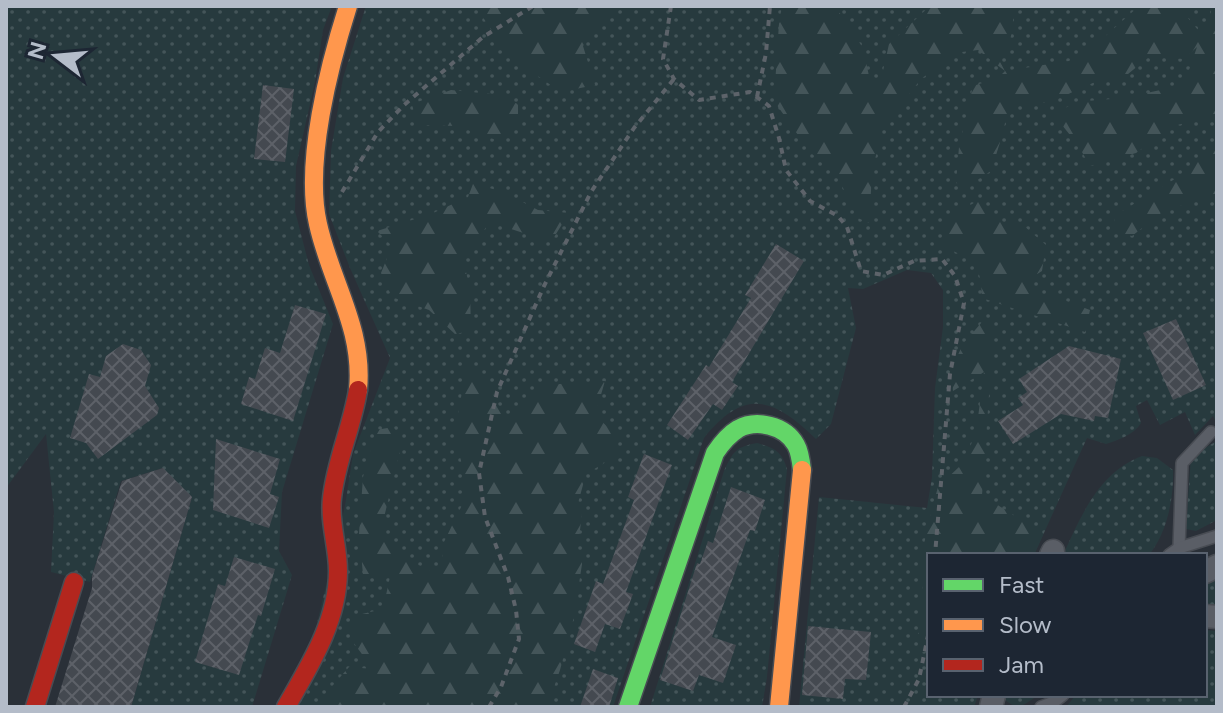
<svg xmlns="http://www.w3.org/2000/svg" width="1223" height="713" viewBox="0 0 1223 713" font-family="Figtree,sans-serif">
<style>
.grass{fill:url(#grass-dots)}
.forest{fill:url(#forest-firs)}
.building{fill:url(#building-cross-hatch)}
.lines{fill:none;stroke-linecap:round;stroke-linejoin:round}
.lane-casing{stroke:#484c53;stroke-width:14}
.street-casing{stroke:#484c53;stroke-width:25}
.fast-casing{stroke:#484c53;stroke-width:21}
.slow-casing{stroke:#484c53;stroke-width:21}
.jam-casing{stroke:#484c53;stroke-width:21}
.path{stroke:#5d636a;stroke-width:4;stroke-dasharray:6 6;stroke-linecap:butt}
.lane{stroke:#5a5e66;stroke-width:11}
.street{stroke:#5a5e66;stroke-width:22}
.fast{stroke:#63d668;stroke-width:18}
.slow{stroke:#ff974d;stroke-width:18}
.jam{stroke:#b3261e;stroke-width:18}
</style>
<defs>
<pattern id="grass-dots" width="8" height="8" patternUnits="userSpaceOnUse" patternTransform="scale(2)"><rect width="8" height="8" fill="#273a3e"/><path d="M2 2h.1M6 6h.1" fill="none" stroke="#445559" stroke-width="1.8" stroke-linecap="round"/></pattern>
<pattern id="forest-firs" width="22" height="20" patternUnits="userSpaceOnUse" patternTransform="scale(2)"><rect width="22" height="20" fill="#273a3e"/><path d="M5 1l3.5 6h-7zM16 11l3.5 6h-7z" fill="#445559"/></pattern>
<pattern id="building-cross-hatch" width="8" height="8" patternUnits="userSpaceOnUse" patternTransform="scale(2)"><rect width="8" height="8" fill="#444950"/><path d="M0 0l8 8M0 8l8-8" fill="none" stroke="#5d6168"/></pattern>
</defs>
<rect width="100%" height="100%" fill="#2a3038"/>
<!-- grass -->
<g class="grass">
<polygon points="6,6 332,6 323,30 315,82 296,166 295,211 309,265 333,324 282,492 279,551 292,575 252,707 131,707 192,497 163,468 121,481 90,582 51,572 54,512 46,434 6,488"/>
<path d="M366,6H1217V423L1213,416L1195,435L1185,412L1160,425L1147,400L1136,406L1141,423C1134,435 1118,440 1106,444L1087,438L1034,555H929V695H978L974,707H799L819,497L927,508L932,477L935,388L943,327V290L931,273L907,270L863,289L848,288L856,328L831,424L816,439C774,398 745,387 704,438L613,707H297L345,506L353,454L390,358L350,268L329,214L331,151L343,78Z"/>
<polygon points="1217,441 1217,520 1196,531 1186,529 1191,456"/>
<path d="M757,443C774,448 782,451 787,469L767,677L762,707H650L724,471C733,452 735,447 757,443Z"/>
<path d="M1142,456L1157,458L1173,470C1174,498 1167,533 1149,555H1063C1081,516 1099,472 1142,456Z"/>
<polygon points="1217,579 1217,605 1205,604 1205,585"/>
<polygon points="1205,630 1217,631 1217,707 1066,707 1076,695 1205,695"/>
<path d="M1004,695H1039C1023,704 1020,713 1004,699Z"/>
</g>
<!-- forest -->
<g class="forest">
<polygon points="475,6 613,6 583,46 595,85 561,92 523,66 507,52"/>
<polygon points="782,6 835,6 863,48 869,76 881,80 889,44 930,6 1015,6 1011,36 999,59 1005,71 1069,61 1101,40 1139,6 1185,6 1183,12 1198,30 1198,41 1204,25 1211,16 1211,6 1217,6 1217,120 1211,117 1173,126 1136,153 1090,166 1078,145 1054,115 1075,102 1123,98 1184,85 1197,47 1184,59 1150,56 1117,83 1104,78 1048,103 1019,102 1008,110 1002,136 991,171 966,187 956,183 959,147 973,86 998,78 1005,71 978,50 962,52 922,78 883,126 872,172 870,209 871,224 858,218 837,176 810,152 774,101 779,23"/>
<polygon points="451,90 491,94 518,104 518,125 502,142 457,126 417,125 412,104"/>
<polygon points="1217,144 1217,196 1165,210 1132,236 1115,231 1114,216 1183,174"/>
<polygon points="473,184 501,191 538,210 569,213 551,242 490,222 463,259 470,289 471,331 455,334 429,310 392,297 381,273 392,246 377,231 431,214 468,197"/>
<path d="M981,199L999,221L1024,226L1046,245L1042,271L1023,283L1031,292L1066,301L1090,310L1085,332L982,298C981,259 971,261 940,244L947,218Z"/>
<polygon points="982,322 994,323 982,495 1032,527 1043,535 1034,555 929,555 929,651 919,653 918,628 923,581 919,568 930,516 938,487 959,467 970,448 977,425 984,372 953,391 951,370 963,344"/>
<polygon points="463,357 483,375 505,418 545,385 605,381 595,415 615,434 616,456 586,474 578,503 582,515 577,552 582,564 574,617 560,670 547,707 314,707 349,667 373,669 350,638 358,615 383,609 390,577 363,574 359,534 363,477 376,430 393,427 403,439 380,534 405,559 440,575 444,542 464,501 463,471 455,430 462,392"/>
</g>
<!-- building -->
<g class="building">
<polygon points="263,85 294,89 285,162 254,159"/>
<polygon points="776,244 804,261 732,382 738,386 722,410 713,404 688,440 667,425 706,365 709,367 751,298 745,295"/>
<polygon points="295,305 326,314 293,421 241,404 249,377 255,379 265,348 280,353"/>
<polygon points="1176,319 1206,385 1173,400 1143,333"/>
<polygon points="123,344 141,350 151,365 145,386 159,408 157,415 98,459 86,443 70,438 89,374 100,377 106,356"/>
<polygon points="1069,346 1121,359 1108,418 1095,416 1094,421 1061,414 1013,444 998,421 1023,405 1018,398 1027,392 1019,379"/>
<polygon points="216,439 280,459 270,494 279,497 269,528 213,510"/>
<polygon points="644,454 672,465 626,592 633,594 620,629 605,624 595,652 574,644 596,581 603,584 634,500 628,497"/>
<polygon points="163,468 192,497 131,707 55,707 92,588 92,576 122,481"/>
<polygon points="731,487 765,500 755,531 750,530 712,637 736,645 723,683 699,675 693,691 660,680 697,563 700,564 708,541 713,543"/>
<polygon points="234,557 275,569 261,616 258,615 239,675 195,662 218,584 225,586"/>
<polygon points="808,626 871,632 866,680 845,679 843,699 802,695"/>
<polygon points="593,669 618,678 609,707 580,707"/>
</g>
<g class="lines">
<!-- lane casing -->
<g class="lane-casing">
<g id="lane">
<polyline points="1179,548 1182,463 1211,432"/>
<polyline points="1169,555 1179,548 1217,536"/>
<polyline points="1041,707 1054,702 1063,695"/>
</g>
</g>
<!-- street casing -->
<g class="street-casing">
<g id="street">
<polyline points="1051,555 1053,551"/>
<polyline points="1205,572 1217,566"/>
<polyline points="1205,616 1217,617"/>
<polyline points="991,707 994,695"/>
</g>
</g>
<!-- fast casing -->
<g class="fast-casing">
<path id="fast" d="M628,707L715,453C721,444 728,435 738,429C756,419 785,425 796,445C800,452 801,461 802,470"/>
</g>
<!-- slow casing -->
<g class="slow-casing">
<g id="slow">
<path d="M348,6C329,66 304,163 318,224C331,283 364,328 358,390"/>
<polyline points="779,707 802,470"/>
</g>
</g>
<!-- jam casing -->
<g class="jam-casing">
<g id="jam">
<polyline points="35,707 74,582"/>
<path d="M286,707C310,665 338,621 338,571C338,546 329,522 332,498C336,461 352,427 358,390"/>
</g>
</g>
<!-- path -->
<g class="path">
<polyline points="671,6 663,59 674,79 699,100 750,92 769,106 779,138 786,170 810,201 838,216 847,227 861,271 883,275 914,261 942,259 955,276 964,303 950,374 935,555"/>
<polyline points="757,97 766,53 770,6"/>
<polyline points="342,192 378,132 404,105 483,37 533,6"/>
<polyline points="489,707 501,687 519,639 516,610 508,577 485,517 479,473 497,392 544,286 591,192 634,128 674,79"/>
<polyline points="904,707 919,679 929,631"/>
</g>
<!-- lane -->
<use href="#lane" class="lane"/>
<!-- street -->
<use href="#street" class="street"/>
<!-- fast -->
<use href="#fast" class="fast"/>
<!-- slow -->
<use href="#slow" class="slow"/>
<!-- jam -->
<use href="#jam" class="jam"/>
</g>
<!-- border -->
<rect width="1223" height="713" fill="none" stroke="#b4bcc9" stroke-width="16"/>
<!-- legend -->
<rect x="927" y="553" width="280" height="144" fill="#1d2633" stroke="#59626f" stroke-width="2"/>
<rect x="943" y="579" width="40" height="12" fill="#63d668" stroke="#59626f" stroke-width="2"/>
<text x="999" y="593" font-size="24" fill="#b4bcc9">Fast</text>
<rect x="943" y="619" width="40" height="12" fill="#ff974d" stroke="#59626f" stroke-width="2"/>
<text x="999" y="633" font-size="24" fill="#b4bcc9">Slow</text>
<rect x="943" y="659" width="40" height="12" fill="#b3261e" stroke="#59626f" stroke-width="2"/>
<text x="999" y="673" font-size="24" fill="#b4bcc9">Jam</text>
<!-- north arrow -->
<g transform="translate(56 56) rotate(286)" stroke="#1d2633" stroke-width="6" paint-order="stroke">
<path d="M0-6L14 30L0 20L-14 30Z" fill="#b4bcc9"/>
<text y="-12" font-size="22" font-weight="bold" text-anchor="middle" fill="#b4bcc9">N</text>
</g>
</svg>
